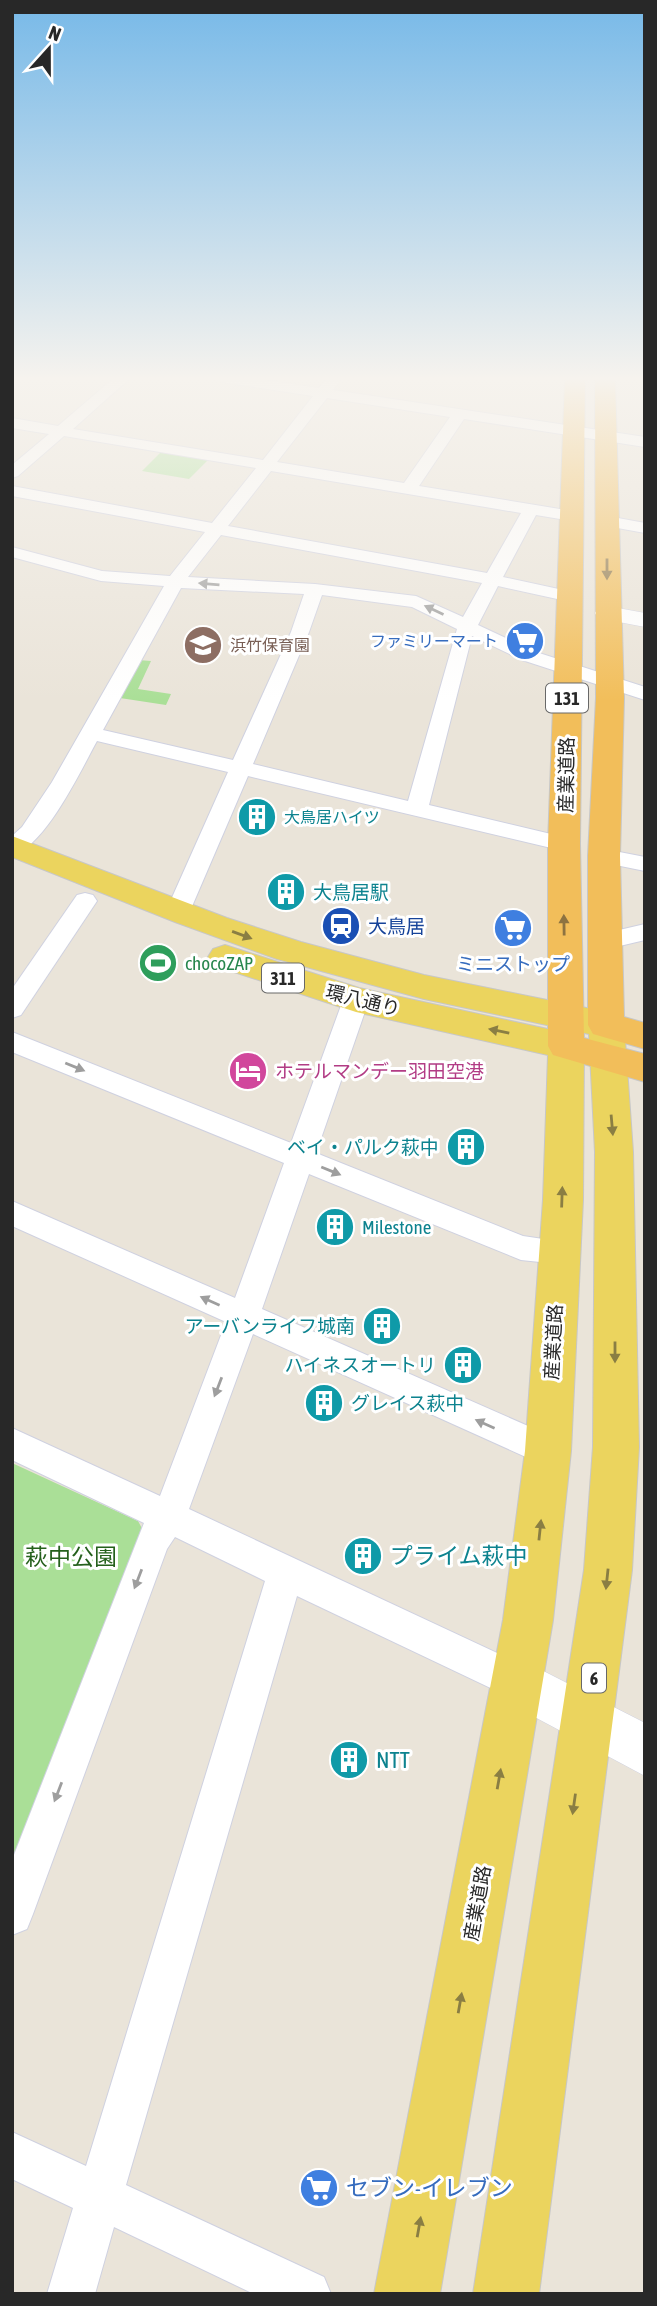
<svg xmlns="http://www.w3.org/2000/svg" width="657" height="2306" viewBox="0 0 657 2306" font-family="'Asap Condensed','Noto Sans JP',sans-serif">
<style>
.green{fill:#aadf97}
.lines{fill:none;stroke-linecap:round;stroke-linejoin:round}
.minor-casing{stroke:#cfd1e0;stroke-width:2}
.tertiary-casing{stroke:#cfd1e0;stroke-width:1}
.primary-casing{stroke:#c7c7c7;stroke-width:2}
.trunk-casing{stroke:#c7c7c7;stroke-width:2}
.minor{fill:#fff;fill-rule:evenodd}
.tertiary{fill:#fff;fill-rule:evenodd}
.primary{fill:#ebd45e;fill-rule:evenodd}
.trunk{fill:#f2be5a;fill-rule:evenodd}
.oneway{fill:#8d7341}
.oneway2{fill:#9e9e9e}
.oneway3{fill:#8a7e43}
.labels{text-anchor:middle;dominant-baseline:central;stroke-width:6;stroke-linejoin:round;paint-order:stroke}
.far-shop-label{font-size:16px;fill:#366cbe;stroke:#fff;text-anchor:end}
.far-education-label{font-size:16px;fill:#785e54;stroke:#fff;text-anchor:start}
.far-culture-label{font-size:16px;fill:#0d838f;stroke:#fff;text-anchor:start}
.shield{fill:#fff;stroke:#686868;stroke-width:2}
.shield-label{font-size:18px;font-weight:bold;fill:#282828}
.street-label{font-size:19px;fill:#282828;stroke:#fff}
.culture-label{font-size:19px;fill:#0d838f;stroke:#fff;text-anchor:start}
.transit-label{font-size:19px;fill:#164399;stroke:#fff;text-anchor:start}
.leisure-label{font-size:19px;fill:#27864d;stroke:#fff;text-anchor:start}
.shop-label{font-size:19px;fill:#366cbe;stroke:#fff}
.hotel-label{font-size:19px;fill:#b23c85;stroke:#fff;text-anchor:start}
.near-culture-label{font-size:23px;fill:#0d838f;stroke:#fff;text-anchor:start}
.near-park-label{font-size:23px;fill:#25601c;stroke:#fff}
.near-shop-label{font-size:23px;fill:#366cbe;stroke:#fff;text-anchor:start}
</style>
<rect width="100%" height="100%" fill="#eae4d9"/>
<!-- green -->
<g class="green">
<polygon points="162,451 209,459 189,479 142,471"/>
<polygon points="138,660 151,661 138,689 171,694 166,705 120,698"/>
<polygon points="12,1463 138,1521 145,1534 12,1875"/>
</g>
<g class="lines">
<!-- minor casing -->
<g class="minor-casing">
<g id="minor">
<path d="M114,378H130L73,429L263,460L313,396L221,382L214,378H251L319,388L327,378H342L333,390L645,437V447L464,419L419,486L572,511L580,516L572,521L536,515L503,577L577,593L580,597L577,601L571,602L498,586L478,625L536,652L645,687V700L522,660L472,636L429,805L572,839L575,844L572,849L564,851L248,776L190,911L186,917L178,919L170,917L166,911L228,772L97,741C81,770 45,847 12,855V836L22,827L52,782L164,586L101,581L12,557V547L102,571L170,576L205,532L12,496V486L212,523L256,468L64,436L18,476L12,478V465L49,434L12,428V418L58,426ZM327,398L450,417L404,483L277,462ZM271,471L521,513L487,573L228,526ZM221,535L482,583L463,617L416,596L315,584L188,577ZM181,588L304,594L291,632L233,760L103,730ZM322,595L412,607L457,629L408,801L253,764L309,632Z"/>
<polygon points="607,516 645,523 645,533 601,525 599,521"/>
<polygon points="604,849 645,857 645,871 596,861 593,856 596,851"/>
<polygon points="85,893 93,895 97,901 21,1015 12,1018 12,989 77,895"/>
<polygon points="645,924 645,940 607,949 598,947 595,941 598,935"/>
<polygon points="356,991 365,994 369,1000 316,1153 523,1236 570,1243 574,1252 570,1261 559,1264 521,1260 309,1174 262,1309 560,1440 565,1451 560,1462 548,1467 253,1334 189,1509 529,1668 535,1681 529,1694 516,1700 297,1596 126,2185 324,2277 331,2294 254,2294 114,2227 95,2294 47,2294 73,2208 12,2179 12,2132 86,2166 265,1581 175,1537 167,1549 33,1914 27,1929 12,1935 12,1860 144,1523 12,1460 12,1428 160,1496 226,1322 12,1226 12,1201 235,1298 284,1163 12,1052 12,1032 291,1143 343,1000 347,994"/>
</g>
</g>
<!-- tertiary casing -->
<g class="tertiary-casing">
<g id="tertiary">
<polygon points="607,606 645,613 645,627 598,618 595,613 598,608"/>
<polygon points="516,1657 645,1723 645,1776 499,1698 492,1681 499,1664"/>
</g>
</g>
<!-- primary casing -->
<g class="primary-casing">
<g id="primary">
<polygon points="12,836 227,918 301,942 424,975 606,1012 619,1016 624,1025 633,1152 639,1447 632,1570 539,2294 473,2294 584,1570 593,1447 595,1152 589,1034 424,999 277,959 175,922 12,857"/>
<polygon points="225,945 359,988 566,1033 579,1037 584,1046 583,1200 571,1451 553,1620 440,2294 374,2294 503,1620 525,1451 543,1200 548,1055 356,1012 213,965 208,957 213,949"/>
</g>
</g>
<!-- trunk casing -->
<g class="trunk-casing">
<g id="trunk">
<polygon points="565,378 585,378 580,844 584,1038 645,1054 645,1082 553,1055 548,1046 548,844"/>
<polygon points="595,378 615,378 624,698 620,856 624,1017 645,1023 645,1049 593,1034 588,1025 588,856 596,698"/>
</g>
</g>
<!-- minor -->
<use href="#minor" class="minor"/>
<!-- tertiary -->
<use href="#tertiary" class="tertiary"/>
<!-- primary -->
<use href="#primary" class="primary"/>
<!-- trunk -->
<use href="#trunk" class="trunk"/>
</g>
<!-- one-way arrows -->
<defs><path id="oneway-solid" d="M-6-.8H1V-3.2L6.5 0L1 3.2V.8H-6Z" transform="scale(1.75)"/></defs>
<g class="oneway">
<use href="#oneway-solid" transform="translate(607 569) rotate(90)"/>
<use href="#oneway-solid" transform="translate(564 925) rotate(-91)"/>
</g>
<g class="oneway2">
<use href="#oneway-solid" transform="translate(209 584) rotate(-175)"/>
<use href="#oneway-solid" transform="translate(434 610) rotate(-155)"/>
<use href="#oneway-solid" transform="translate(75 1067) rotate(22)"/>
<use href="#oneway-solid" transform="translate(331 1171) rotate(22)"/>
<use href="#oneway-solid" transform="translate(210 1301) rotate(-156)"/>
<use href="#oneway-solid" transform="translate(218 1387) rotate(111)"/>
<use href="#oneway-solid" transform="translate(485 1424) rotate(-156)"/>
<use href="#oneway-solid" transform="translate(138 1579) rotate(111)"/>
<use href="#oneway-solid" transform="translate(58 1792) rotate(111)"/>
</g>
<g class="oneway3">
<use href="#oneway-solid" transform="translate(242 935) rotate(20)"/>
<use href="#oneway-solid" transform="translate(499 1031) rotate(-168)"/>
<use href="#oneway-solid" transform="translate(612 1125) rotate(85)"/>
<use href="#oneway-solid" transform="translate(562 1197) rotate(-88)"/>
<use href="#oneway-solid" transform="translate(615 1352) rotate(90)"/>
<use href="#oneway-solid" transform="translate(540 1530) rotate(-84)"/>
<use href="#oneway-solid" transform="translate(607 1579) rotate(96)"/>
<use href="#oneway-solid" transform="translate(499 1779) rotate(-80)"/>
<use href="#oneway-solid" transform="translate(574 1804) rotate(98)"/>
<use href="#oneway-solid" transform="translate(460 2003) rotate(-80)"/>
<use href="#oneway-solid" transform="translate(419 2227) rotate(-80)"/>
</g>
<!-- sky -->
<linearGradient id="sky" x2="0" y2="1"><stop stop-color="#77b9e8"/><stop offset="0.54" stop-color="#f6f3ee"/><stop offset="1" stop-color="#f6f3ee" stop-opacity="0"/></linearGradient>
<rect width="657" height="701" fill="url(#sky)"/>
<!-- icons -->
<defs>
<g id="supermarket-disc" transform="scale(2.0125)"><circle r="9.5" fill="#3f7fe0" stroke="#fff"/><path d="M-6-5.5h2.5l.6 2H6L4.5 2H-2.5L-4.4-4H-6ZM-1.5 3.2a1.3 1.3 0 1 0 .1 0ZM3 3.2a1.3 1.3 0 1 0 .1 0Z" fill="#fff"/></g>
<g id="school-disc" transform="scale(2.0125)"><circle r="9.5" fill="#8d6e63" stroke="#fff"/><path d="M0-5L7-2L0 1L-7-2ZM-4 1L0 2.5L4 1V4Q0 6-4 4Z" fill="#fff"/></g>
<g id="building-disc" transform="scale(2.0125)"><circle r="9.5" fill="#0f9aa8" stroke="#fff"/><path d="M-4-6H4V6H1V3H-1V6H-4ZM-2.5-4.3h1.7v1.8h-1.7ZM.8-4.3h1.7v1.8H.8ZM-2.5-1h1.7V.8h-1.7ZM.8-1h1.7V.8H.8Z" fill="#fff"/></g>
<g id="station-disc" transform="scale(2.0125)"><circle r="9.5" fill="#1a4fb4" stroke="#fff"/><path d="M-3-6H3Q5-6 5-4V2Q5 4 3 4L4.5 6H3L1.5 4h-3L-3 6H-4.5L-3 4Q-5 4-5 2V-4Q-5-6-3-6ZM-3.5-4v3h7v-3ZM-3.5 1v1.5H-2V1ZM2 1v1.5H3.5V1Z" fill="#fff"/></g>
<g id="stadium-disc" transform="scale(2.0125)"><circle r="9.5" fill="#2e9e5b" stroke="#fff"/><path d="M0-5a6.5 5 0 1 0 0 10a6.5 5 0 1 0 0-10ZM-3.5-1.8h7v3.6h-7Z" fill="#fff"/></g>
<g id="hotel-disc" transform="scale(2.0125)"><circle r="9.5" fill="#d1479c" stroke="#fff"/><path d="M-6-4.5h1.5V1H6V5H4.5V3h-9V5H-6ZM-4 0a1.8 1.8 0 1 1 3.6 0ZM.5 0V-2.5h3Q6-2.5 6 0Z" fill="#fff"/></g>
</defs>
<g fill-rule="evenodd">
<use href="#supermarket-disc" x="525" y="641"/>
<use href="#school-disc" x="203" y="645"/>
<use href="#building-disc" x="257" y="817"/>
<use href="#building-disc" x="286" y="892"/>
<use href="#station-disc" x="341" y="926"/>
<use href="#supermarket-disc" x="513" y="928"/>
<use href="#stadium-disc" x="158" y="963"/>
<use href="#hotel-disc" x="248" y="1071"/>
<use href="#building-disc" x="466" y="1147"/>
<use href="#building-disc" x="335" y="1227"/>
<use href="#building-disc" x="382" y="1326"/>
<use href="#building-disc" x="463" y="1365"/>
<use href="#building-disc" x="324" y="1403"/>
<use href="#building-disc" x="363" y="1556"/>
<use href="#building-disc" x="349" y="1760"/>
<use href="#supermarket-disc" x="319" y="2188"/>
</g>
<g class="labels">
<!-- far-shop labels -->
<g class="far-shop-label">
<text x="498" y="641">ファミリーマート</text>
</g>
<!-- far-education labels -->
<g class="far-education-label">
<text x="230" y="645">浜竹保育園</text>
</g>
<!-- far-culture labels -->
<g class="far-culture-label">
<text x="284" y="817">大鳥居ハイツ</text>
</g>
<!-- shield labels -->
<g class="shield">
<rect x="546" y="683.5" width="42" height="29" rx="5"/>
<rect x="262" y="963.5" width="42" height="29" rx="5"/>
<rect x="582" y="1663.5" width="24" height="29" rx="5"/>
</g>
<g class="shield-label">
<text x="567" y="698">131</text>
<text x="283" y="978">311</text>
<text x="594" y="1678">6</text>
</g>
<!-- street labels -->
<g class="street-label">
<text transform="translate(566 775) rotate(-89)">産業道路</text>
<text transform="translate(363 1000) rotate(14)">環八通り</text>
<text transform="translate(553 1342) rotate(-87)">産業道路</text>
<text transform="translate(477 1903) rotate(-80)">産業道路</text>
</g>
<!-- culture labels -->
<g class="culture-label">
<text x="313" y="892">大鳥居駅</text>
<text x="439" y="1147" text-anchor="end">ベイ・パルク萩中</text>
<text x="362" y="1227">Milestone</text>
<text x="355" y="1326" text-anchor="end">アーバンライフ城南</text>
<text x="436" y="1365" text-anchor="end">ハイネスオートリ</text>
<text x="351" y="1403">グレイス萩中</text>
</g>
<!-- transit labels -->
<g class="transit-label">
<text x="368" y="926">大鳥居</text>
</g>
<!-- leisure labels -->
<g class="leisure-label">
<text x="185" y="963">chocoZAP</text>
</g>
<!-- shop labels -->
<g class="shop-label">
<text x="513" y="964">ミニストップ</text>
</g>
<!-- hotel labels -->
<g class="hotel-label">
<text x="275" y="1071">ホテルマンデー羽田空港</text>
</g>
<!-- near-culture labels -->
<g class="near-culture-label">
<text x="390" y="1556">プライム萩中</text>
<text x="376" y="1760">NTT</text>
</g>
<!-- near-park labels -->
<g class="near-park-label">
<text x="71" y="1557">萩中公園</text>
</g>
<!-- near-shop labels -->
<g class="near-shop-label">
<text x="346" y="2188">セブン-イレブン</text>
</g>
</g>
<!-- border -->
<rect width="657" height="2306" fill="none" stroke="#282828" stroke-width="28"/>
<!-- north arrow -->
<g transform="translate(49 49) rotate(21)" stroke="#ffffff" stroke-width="5" paint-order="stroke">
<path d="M0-5L12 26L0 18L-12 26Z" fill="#282828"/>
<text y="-10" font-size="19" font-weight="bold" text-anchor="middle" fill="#282828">N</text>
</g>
</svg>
